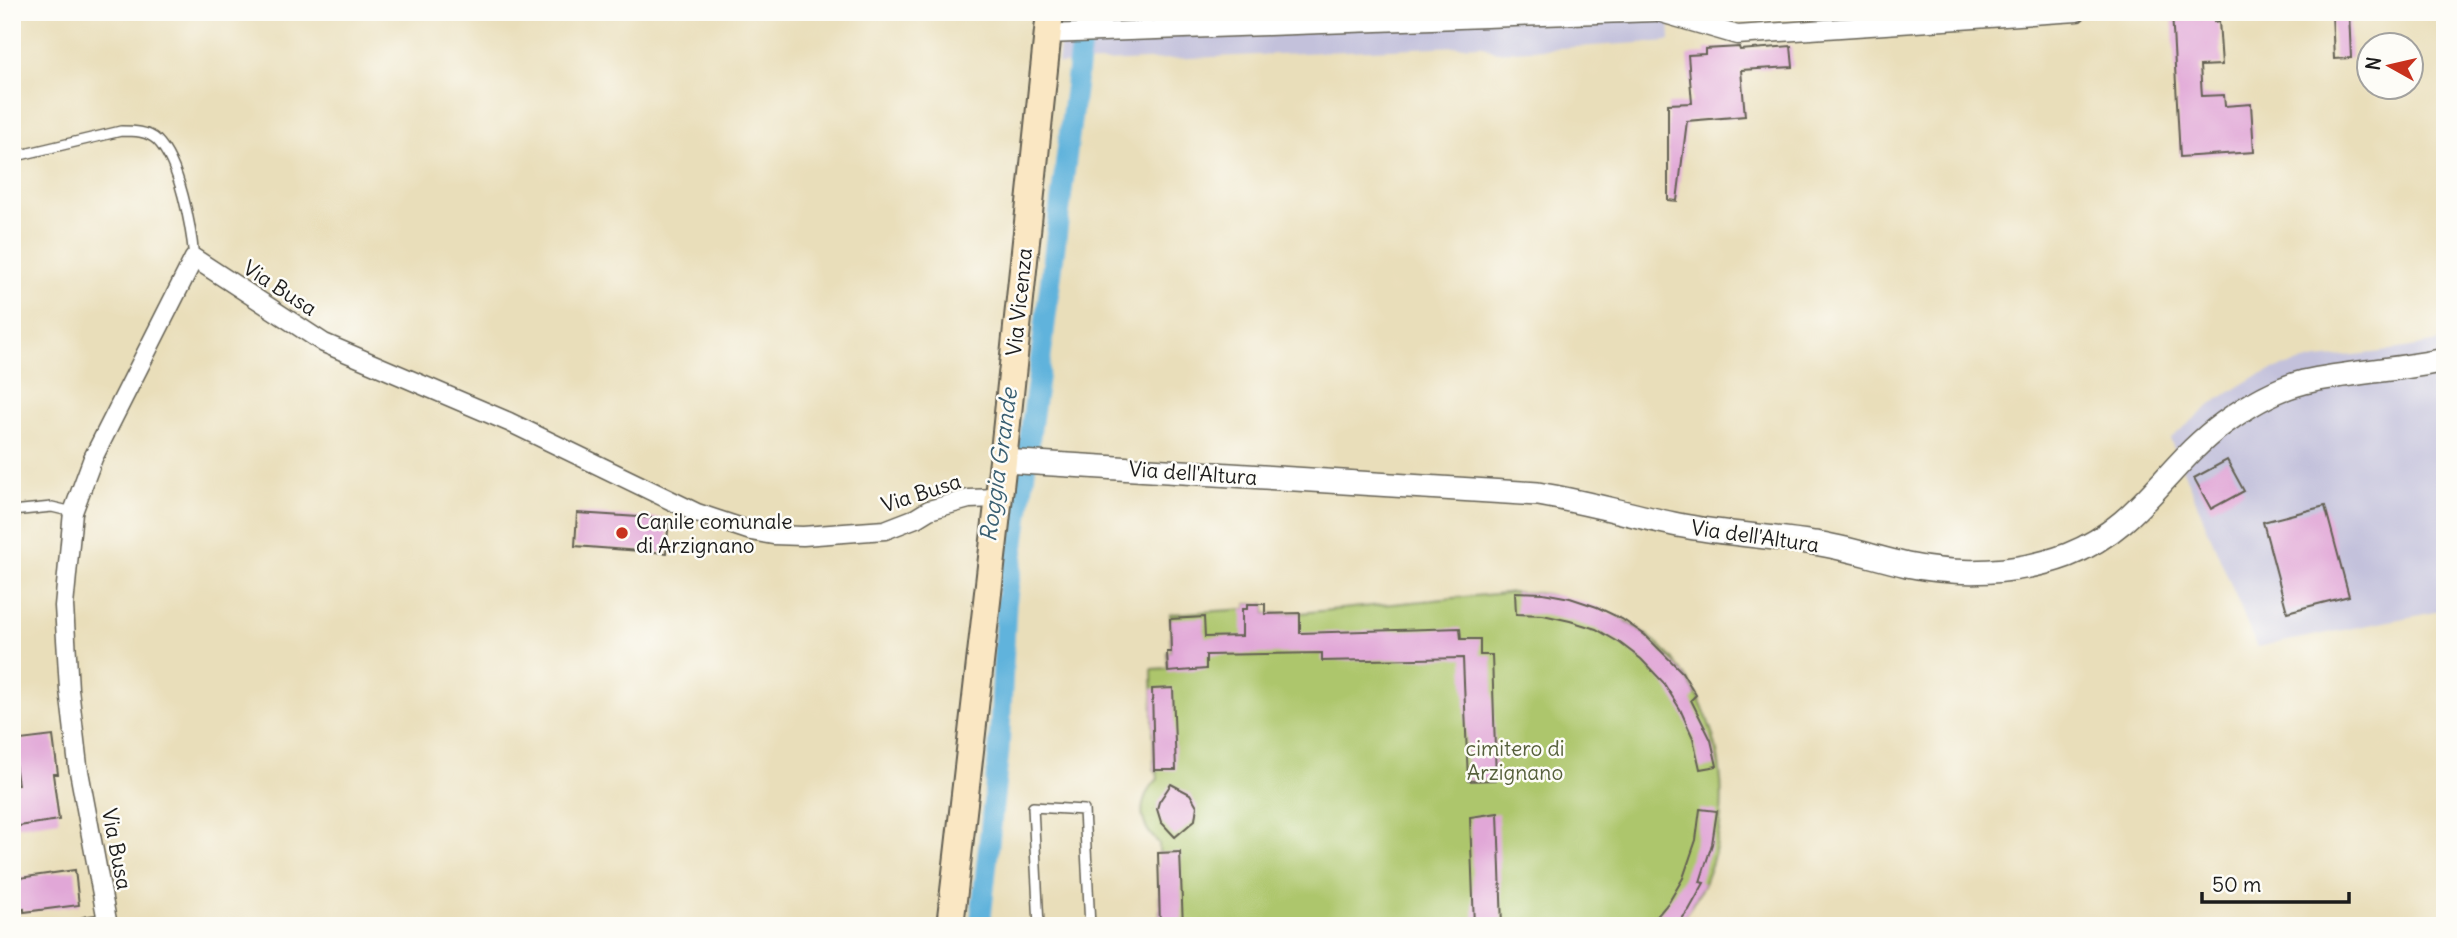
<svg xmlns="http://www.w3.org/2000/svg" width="2457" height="938" viewBox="0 0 2457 938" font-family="Delius,sans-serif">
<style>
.industrial{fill:#c3c1db}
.green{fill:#adc66c;stroke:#647144;stroke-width:2}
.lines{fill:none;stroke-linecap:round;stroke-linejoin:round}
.canal{stroke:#60b3dc;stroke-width:21}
.building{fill:#e1a7d7}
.service-casing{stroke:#646053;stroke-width:12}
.minor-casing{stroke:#646053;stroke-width:21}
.tertiary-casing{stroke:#646053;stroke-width:26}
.secondary-casing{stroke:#646053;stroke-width:30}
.service{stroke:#fff;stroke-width:9}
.minor{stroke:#fff;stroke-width:18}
.tertiary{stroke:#fff;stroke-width:23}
.secondary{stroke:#fae7c3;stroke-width:26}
.poi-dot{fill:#c8321e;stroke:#fdfcf7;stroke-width:2.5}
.labels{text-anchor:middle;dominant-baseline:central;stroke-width:5;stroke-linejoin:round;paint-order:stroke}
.street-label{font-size:21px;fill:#1c1c1c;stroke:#fdfcf7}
.poi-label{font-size:21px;fill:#1c1c1c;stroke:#fdfcf7;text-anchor:start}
.park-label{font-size:21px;fill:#56603c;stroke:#fdfcf7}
.water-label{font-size:23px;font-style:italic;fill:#3b6072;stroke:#fdfcf7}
</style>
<rect width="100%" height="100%" fill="#fdfcf7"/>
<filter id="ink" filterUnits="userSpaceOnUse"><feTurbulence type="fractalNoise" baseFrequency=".0143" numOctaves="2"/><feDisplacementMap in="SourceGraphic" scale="14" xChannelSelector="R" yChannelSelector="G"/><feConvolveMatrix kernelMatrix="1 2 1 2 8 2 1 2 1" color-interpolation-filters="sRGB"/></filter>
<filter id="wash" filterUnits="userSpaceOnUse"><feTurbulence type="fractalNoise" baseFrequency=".00686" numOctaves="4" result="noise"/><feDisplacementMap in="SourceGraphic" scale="28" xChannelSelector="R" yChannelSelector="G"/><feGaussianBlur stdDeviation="1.57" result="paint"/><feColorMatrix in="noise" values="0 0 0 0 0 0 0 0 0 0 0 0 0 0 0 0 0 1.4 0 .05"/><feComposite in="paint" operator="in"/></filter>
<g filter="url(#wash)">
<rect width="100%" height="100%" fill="#e9deba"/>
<!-- industrial -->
<g class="industrial">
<polygon points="1064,12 1669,12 1670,41 1497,52 1481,45 1058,64"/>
<polygon points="2445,341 2445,610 2257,647 2170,439 2217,400 2255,377 2282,367 2318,359 2382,352"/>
</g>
<!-- green -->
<path class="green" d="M1515,592C1523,593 1533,592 1541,593C1557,596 1609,613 1623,620C1714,668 1744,791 1705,881C1698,898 1687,912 1676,926H1160L1159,843C1137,824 1137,799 1158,779L1157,771L1154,770L1152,669L1168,668L1167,652H1171L1170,614L1247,609V604H1265V614L1300,613Z"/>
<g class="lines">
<!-- canal -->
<polyline class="canal" points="980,926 999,751 1006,605 1038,379 1085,12"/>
</g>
<g id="blocks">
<!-- building -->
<g class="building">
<polygon points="2172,12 2214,12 2214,22 2219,21 2222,65 2200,66 2202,96 2224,95 2225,106 2251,104 2254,152 2180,157"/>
<polygon points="2332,12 2349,12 2351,58 2334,59"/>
<polygon points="1791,46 1793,67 1741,70 1745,116 1687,121 1677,201 1668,200 1668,104 1692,103 1688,55 1705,54 1705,49 1739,47 1740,50"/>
<polygon points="2227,460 2244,491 2211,509 2194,478"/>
<polygon points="2325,506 2349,596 2287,612 2263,522"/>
<polygon points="577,513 669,519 666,553 575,546"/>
<polygon points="1515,592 1543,593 1570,598 1597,607 1622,619 1645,635 1682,672 1696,695 1691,700 1711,740 1717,766 1700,769 1693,738 1680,709 1663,682 1641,659 1620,643 1596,629 1570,621 1543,615 1516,614"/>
<polygon points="1247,604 1265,604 1265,614 1300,613 1300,633 1460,628 1461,639 1480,639 1480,655 1492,655 1496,780 1468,781 1463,658 1322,661 1322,653 1206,655 1206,669 1168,672 1167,652 1171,652 1170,619 1204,617 1205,637 1242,636 1242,609 1247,609"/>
<polygon points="1173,688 1176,770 1154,770 1152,689"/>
<polygon points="53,736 58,774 53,774 59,820 12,827 12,786 18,785 12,741"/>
<polygon points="1171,784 1190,794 1197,806 1195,820 1175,837 1161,822 1157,809 1159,802"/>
<polygon points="1700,809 1717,811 1712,844 1700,882 1704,883 1689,910 1676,926 1649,926 1669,902 1683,878 1696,840"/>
<polygon points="1498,813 1502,926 1474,926 1470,817"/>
<polygon points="1180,852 1183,926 1160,926 1158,853"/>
<polygon points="75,870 79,905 24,912 24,909 12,911 12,879"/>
</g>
</g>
</g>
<g filter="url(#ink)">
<use href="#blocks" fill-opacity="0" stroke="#646053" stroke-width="2"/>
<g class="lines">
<!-- service casing -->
<g class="service-casing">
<g id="service">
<path d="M12,157L121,131C134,131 147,131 157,140C180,163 191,226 194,258"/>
<polyline points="12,511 52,507 73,512"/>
<polyline points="1039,926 1033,807 1084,810 1090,926"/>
</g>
</g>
<!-- minor casing -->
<g class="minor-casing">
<g id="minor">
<polyline points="1658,12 1737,35 2077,12"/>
<polyline points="1047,34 1654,12"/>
<polyline points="86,926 108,923"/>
<polyline points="108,926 78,766 69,689 64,606 73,512 93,458 194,258 324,343 509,422 697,513 751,531 773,535 803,536 885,530 916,518 929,510 969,499 998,498"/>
</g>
</g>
<!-- tertiary casing -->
<g class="tertiary-casing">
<path id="tertiary" d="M1003,461L1538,494C1586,502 1631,515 1678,525C1723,534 1769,536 1814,543C1845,547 1876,558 1907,565C1960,576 2017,574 2068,555C2140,527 2166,465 2224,423C2247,406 2275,389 2304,382C2350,372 2398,370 2445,360"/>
</g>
<!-- secondary casing -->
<g class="secondary-casing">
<polyline id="secondary" points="950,926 1003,461 1050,12"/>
</g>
<!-- service -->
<use href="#service" class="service"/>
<!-- minor -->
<use href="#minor" class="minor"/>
<!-- tertiary -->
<use href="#tertiary" class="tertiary"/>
<!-- secondary -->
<use href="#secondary" class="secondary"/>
</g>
</g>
<!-- markers -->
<circle class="poi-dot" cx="622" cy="533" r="7"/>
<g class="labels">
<!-- street labels -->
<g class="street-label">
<text transform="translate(280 288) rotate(33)">Via Busa</text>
<text transform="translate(1019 302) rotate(-84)">Via Vicenza</text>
<text transform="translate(1193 473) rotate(4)">Via dell'Altura</text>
<text transform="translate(921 493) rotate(-18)">Via Busa</text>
<text transform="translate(1755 536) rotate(8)">Via dell'Altura</text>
<text transform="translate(117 849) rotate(79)">Via Busa</text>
</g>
<!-- poi labels -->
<g class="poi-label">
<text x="636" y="521">Canile comunale<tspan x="636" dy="24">di Arzignano</tspan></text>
</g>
<!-- park labels -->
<g class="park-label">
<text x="1515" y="748">cimitero di<tspan x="1515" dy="24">Arzignano</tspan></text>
</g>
<!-- water labels -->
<g class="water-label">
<text transform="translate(998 465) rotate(-82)">Roggia Grande</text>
</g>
</g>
<!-- margin -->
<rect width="2457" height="938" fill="none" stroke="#fdfcf7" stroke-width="42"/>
<!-- north arrow -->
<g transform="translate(2390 66) rotate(278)"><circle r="33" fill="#fdfcf7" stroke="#a3a29f" stroke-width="2"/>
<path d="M0-5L12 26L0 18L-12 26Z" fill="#c8321e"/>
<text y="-10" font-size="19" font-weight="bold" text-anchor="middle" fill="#1c1c1c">N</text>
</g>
<!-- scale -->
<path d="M2202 892v10h147v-10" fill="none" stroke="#1c1c1c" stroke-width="3.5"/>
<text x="2212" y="892" font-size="21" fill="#1c1c1c" stroke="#fdfcf7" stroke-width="5" paint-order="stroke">50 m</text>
</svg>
